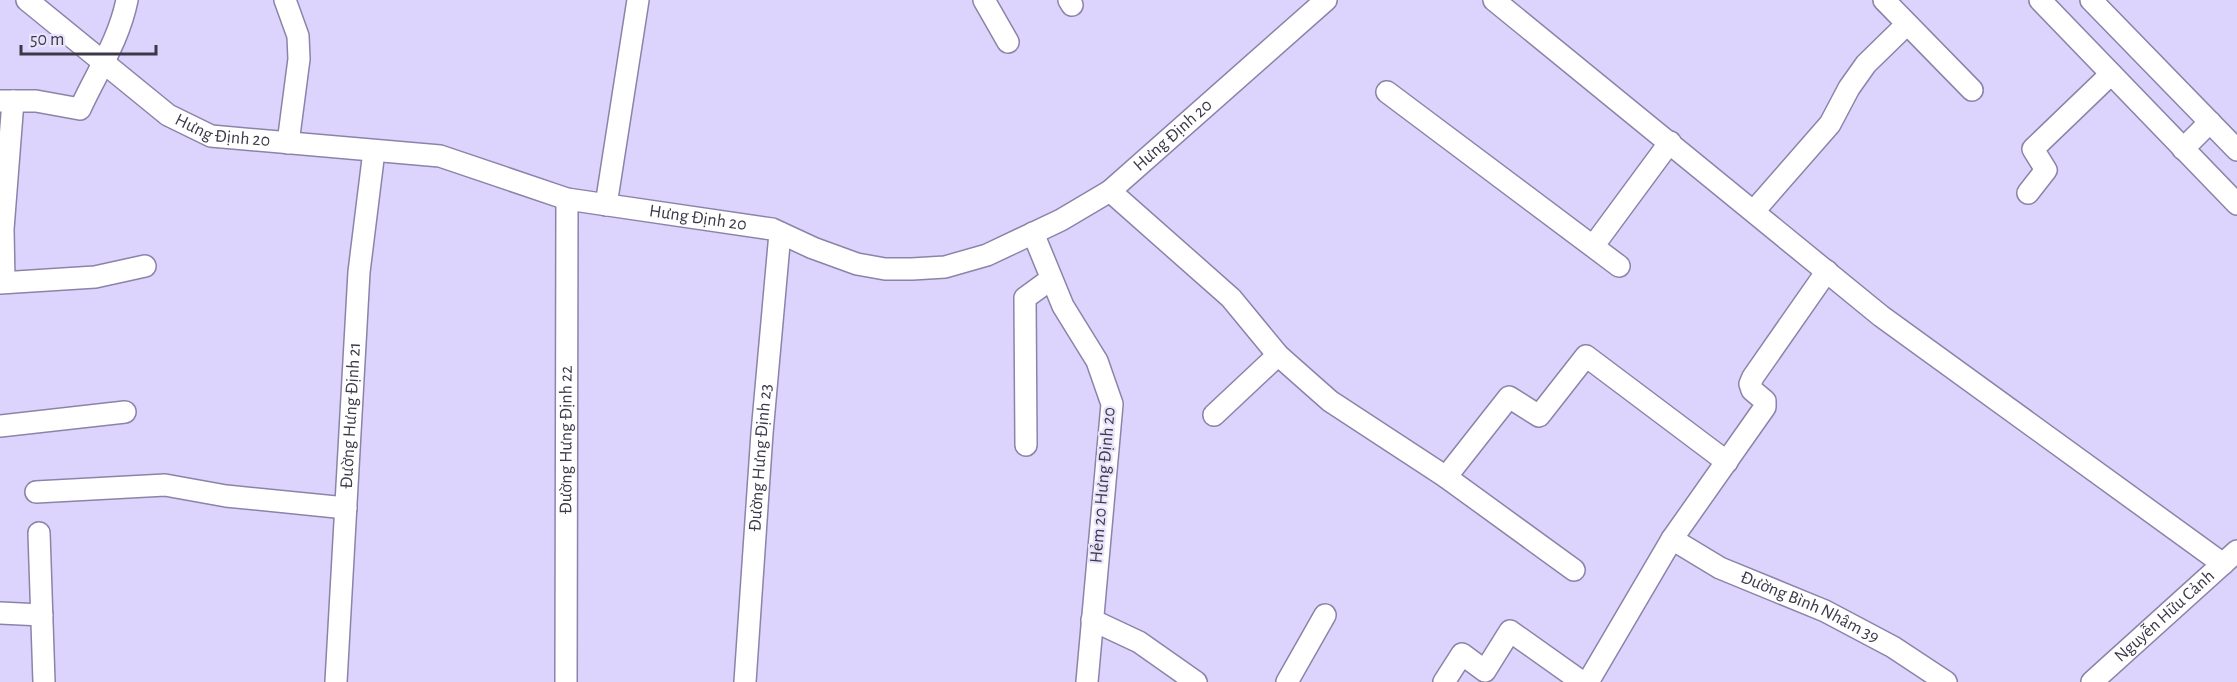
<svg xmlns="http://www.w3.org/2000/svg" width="2237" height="682" viewBox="0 0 2237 682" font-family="'Alegreya Sans',sans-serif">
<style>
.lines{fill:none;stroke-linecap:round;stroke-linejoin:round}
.minor-casing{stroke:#8c83a9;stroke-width:24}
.minor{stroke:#fff;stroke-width:21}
.labels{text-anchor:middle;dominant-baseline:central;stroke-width:4.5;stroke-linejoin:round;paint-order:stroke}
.street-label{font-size:18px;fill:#3b3848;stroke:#e9e4fc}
</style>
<rect width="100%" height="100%" fill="#ddd4fd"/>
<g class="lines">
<!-- minor casing -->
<g class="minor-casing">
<g id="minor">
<path id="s1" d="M27,0L168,115L211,136L440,156L567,199L772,229L813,248L857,264L885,269H912L945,267L987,255L1061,220L1110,191L1326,0"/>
<polyline points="285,0 298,36 299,59 288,143"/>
<polyline points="984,0 1008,42"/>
<polyline points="1069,0 1072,5"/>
<polyline points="1494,0 1881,316 2223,564"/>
<polyline points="1884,0 1972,90"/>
<polyline points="2040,0 2237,204"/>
<polyline points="2091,0 2237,150"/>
<polyline points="1387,92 1619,266"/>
<path d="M0,101H36L80,109C97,72 119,40 127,0"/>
<polyline points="2183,149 2210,122"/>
<polyline points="1110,191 1231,298 1278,355 1330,401 1446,477 1574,570"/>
<polyline points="2028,193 2046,170 2033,149 2111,74"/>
<polyline points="606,205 638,0"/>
<polyline points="1754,211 1830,124 1849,88 1866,64 1907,24"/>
<polyline points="1033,233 1063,306 1097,361 1112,404 1087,682"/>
<polyline points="1594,245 1670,142"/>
<polyline points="4,282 3,229 13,101"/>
<polyline points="0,283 95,277 145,266"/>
<polyline points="1214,415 1278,355"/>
<polyline points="0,426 125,412"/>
<polyline points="1026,445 1025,298 1051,279"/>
<polyline points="1446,477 1509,397 1539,416 1586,356 1727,462"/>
<polyline points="36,492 165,485 226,496 346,508"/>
<polyline points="39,533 44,682"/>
<path id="s2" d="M1672,539L1720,568L1825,611L1893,647L1946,682"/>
<polyline points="0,613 42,615"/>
<polyline points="1092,620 1139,642 1196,682"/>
<path id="s3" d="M336,682L359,272L374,151"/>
<path id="s4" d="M566,682L567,199"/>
<path id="s5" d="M745,682L762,433L780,233"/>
<polyline points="1287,682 1325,615"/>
<polyline points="1444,682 1462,654 1485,671 1510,631 1582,682"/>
<polyline points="1588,682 1672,539 1765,407 1765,401 1752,390 1750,384 1753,377 1827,271"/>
<path id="s6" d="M2092,682L2237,551"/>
</g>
</g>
<!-- minor -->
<use href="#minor" class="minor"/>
</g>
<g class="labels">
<!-- street labels -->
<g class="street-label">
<text stroke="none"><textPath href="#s1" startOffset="240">Hưng Định 20</textPath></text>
<text stroke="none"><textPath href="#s1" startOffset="1248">Hưng Định 20</textPath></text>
<text stroke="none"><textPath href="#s1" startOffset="726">Hưng Định 20</textPath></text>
<text stroke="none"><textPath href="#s3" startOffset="267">Đường Hưng Định 21</textPath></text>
<text stroke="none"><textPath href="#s4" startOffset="242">Đường Hưng Định 22</textPath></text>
<text stroke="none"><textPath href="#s5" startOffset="225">Đường Hưng Định 23</textPath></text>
<text transform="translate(1103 485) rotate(-85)">Hẻm 20 Hưng Định 20</text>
<text stroke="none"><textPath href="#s2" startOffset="154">Đường Bình Nhâm 39</textPath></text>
<text stroke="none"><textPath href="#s6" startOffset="98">Nguyễn Hữu Cảnh</textPath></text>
</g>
</g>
<!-- scale -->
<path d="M21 45v9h135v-9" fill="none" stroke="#3b3848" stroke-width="3"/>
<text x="30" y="45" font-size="18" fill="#3b3848" stroke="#e9e4fc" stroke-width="4.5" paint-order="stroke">50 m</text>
</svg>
